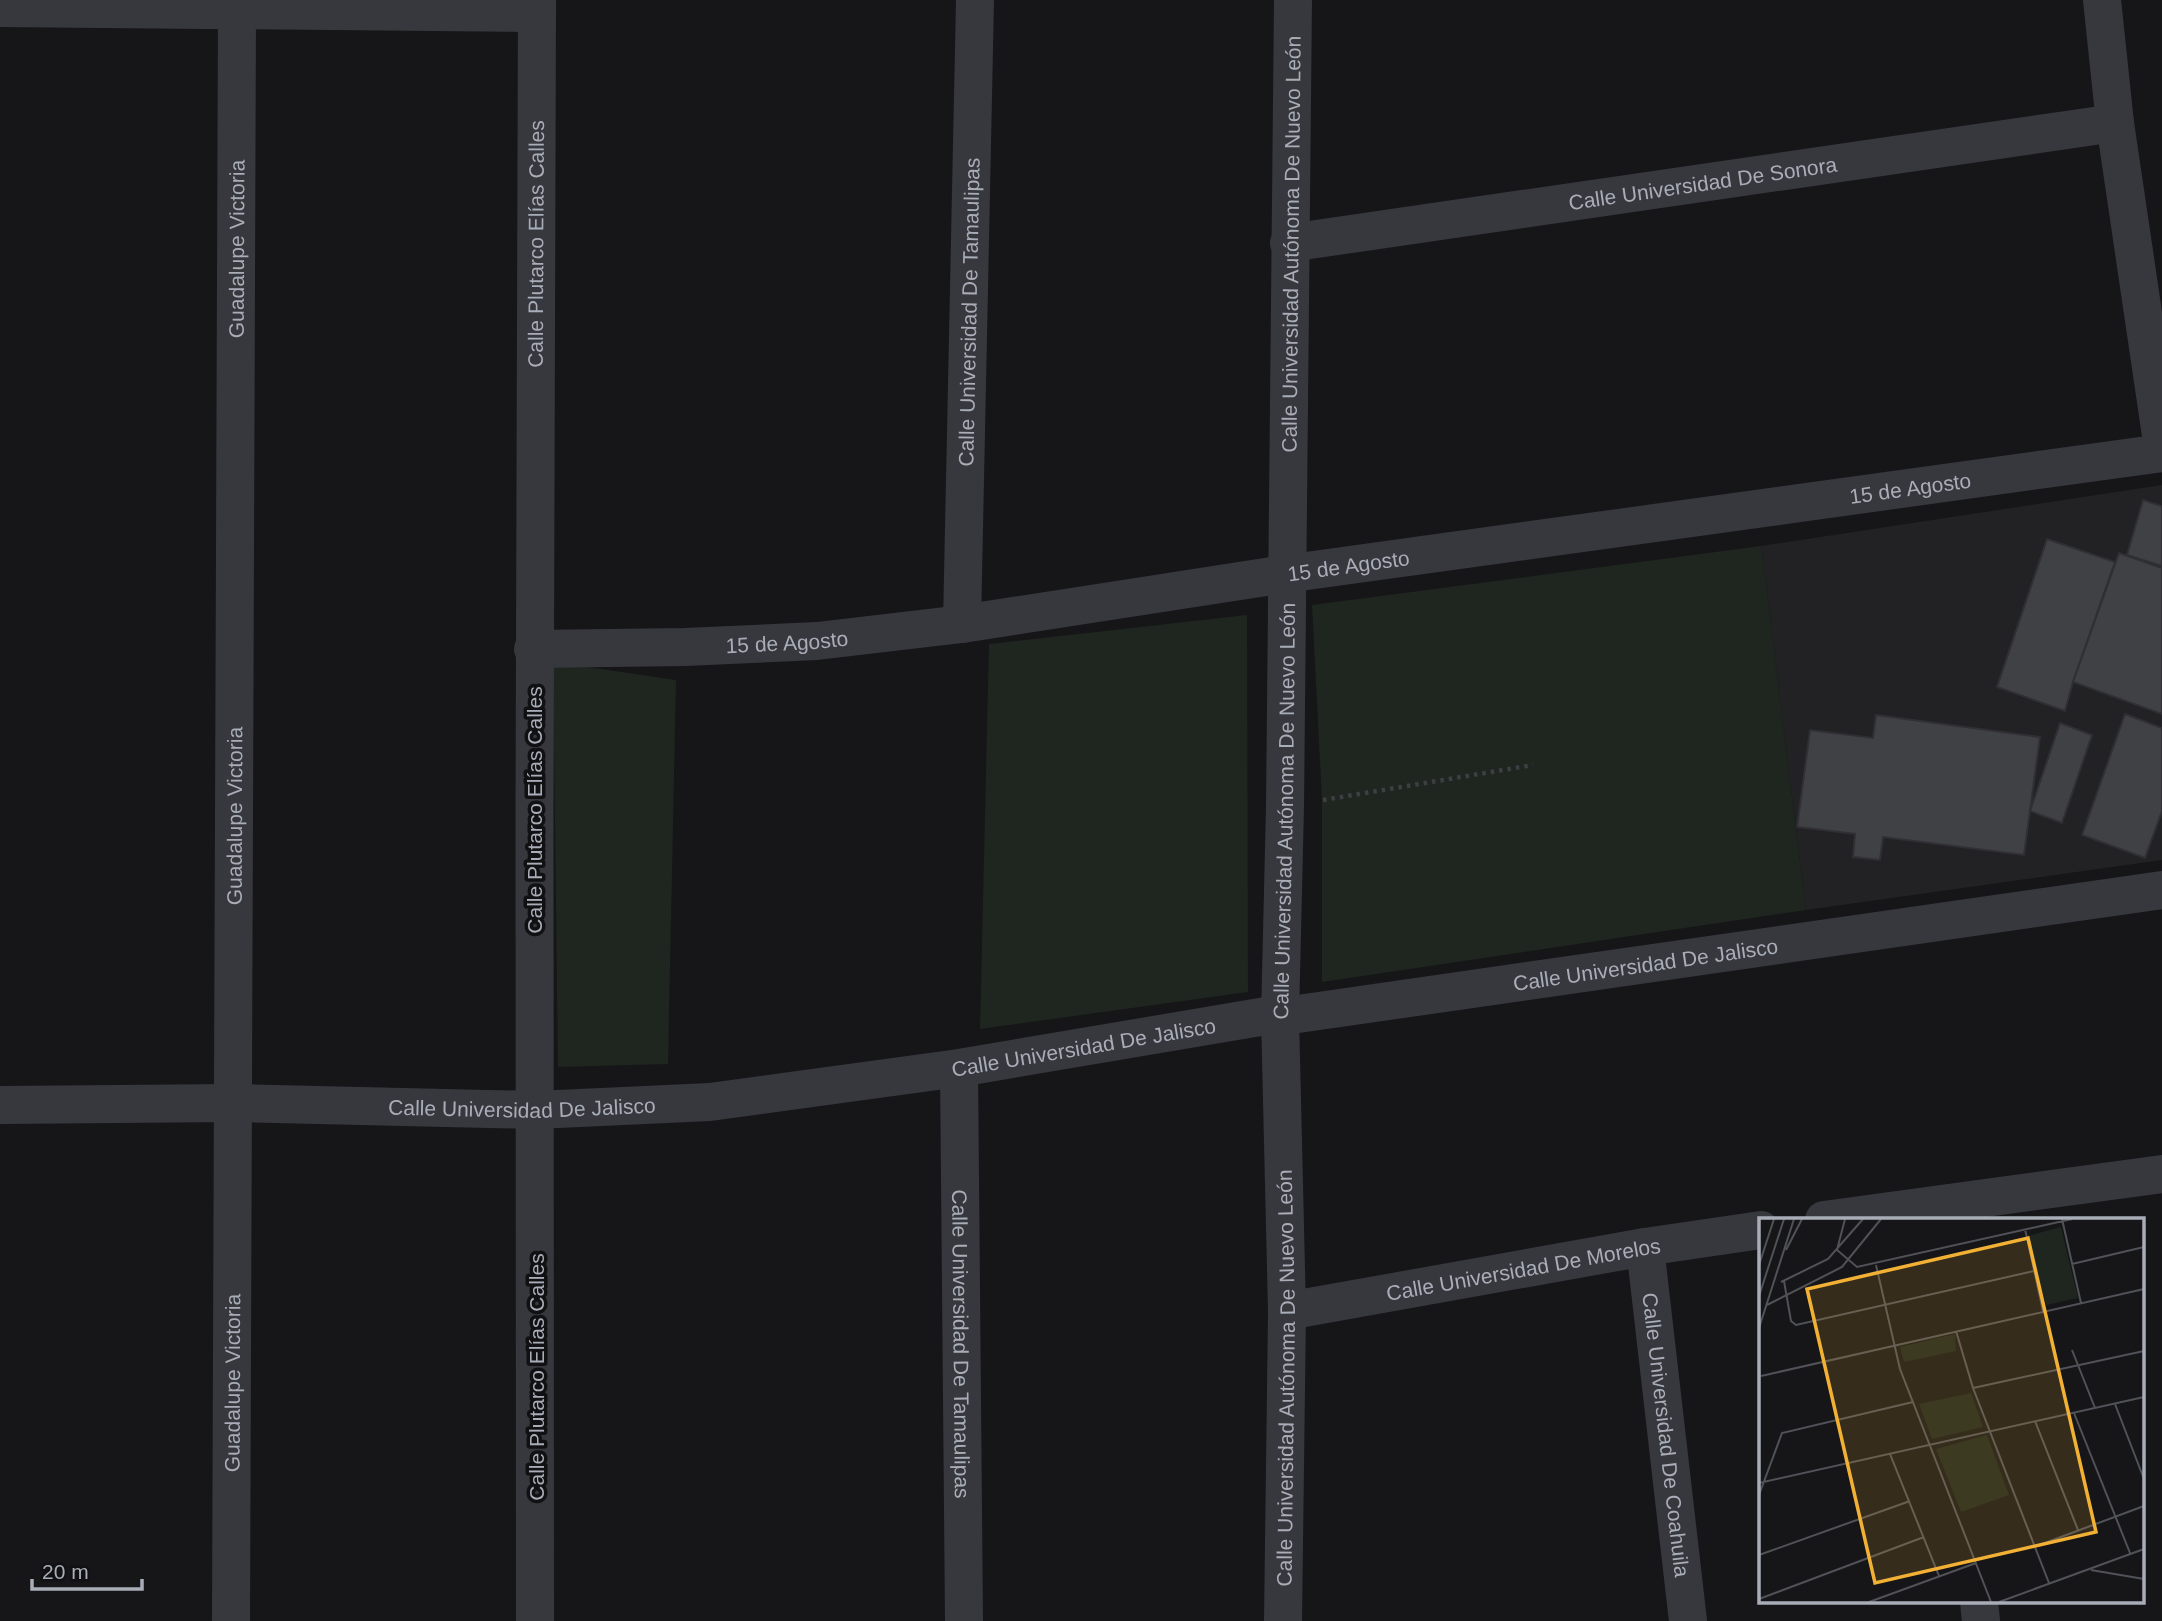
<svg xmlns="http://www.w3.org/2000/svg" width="2162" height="1621" viewBox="0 0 2162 1621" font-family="Arial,sans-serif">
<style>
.built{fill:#222225}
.green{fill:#1e261f}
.building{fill:#404145;stroke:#303034;stroke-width:2}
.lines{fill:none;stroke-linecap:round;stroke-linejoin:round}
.path{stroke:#3d3f44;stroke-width:4.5;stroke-dasharray:3.5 5;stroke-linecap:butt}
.minor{stroke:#37383d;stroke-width:38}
.labels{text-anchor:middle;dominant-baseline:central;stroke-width:7;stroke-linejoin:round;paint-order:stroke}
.street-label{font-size:21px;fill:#a8adb8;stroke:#111113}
.inset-road{fill:none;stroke:#505258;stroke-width:2}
.view{fill:#f2b134;fill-opacity:0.15;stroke:#f2b134;stroke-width:3.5}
.inset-edge{fill:none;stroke:#a8adb8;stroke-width:3.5}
</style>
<rect width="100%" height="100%" fill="#161618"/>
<!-- built -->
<polygon class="built" points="2162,485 2162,860 1806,910 1761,546"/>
<!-- green -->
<g class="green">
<polygon points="1761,546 1806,910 1322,982 1322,800 1312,605"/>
<polygon points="1247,615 1248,992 980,1029 989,644"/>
<polygon points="553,662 676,680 668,1064 558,1067"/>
</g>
<!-- building -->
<g class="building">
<polygon points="2143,500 2162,506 2162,566 2127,555"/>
<polygon points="2047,539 2115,562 2073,682 2065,711 1997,687"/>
<polygon points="2119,553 2162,568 2162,714 2073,682"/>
<polygon points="2125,714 2162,728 2162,811 2145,858 2082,835"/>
<polygon points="1876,715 2040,737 2024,855 1883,837 1880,860 1853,857 1855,834 1797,827 1810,730 1873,738"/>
<polygon points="2060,723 2092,735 2062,823 2030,811"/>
</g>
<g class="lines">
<!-- path -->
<polyline class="path" points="1323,800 1533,765"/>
<!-- minor -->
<g class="minor">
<polyline points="2102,0 2115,123 2162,442"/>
<polyline points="0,8 537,13"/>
<path id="s1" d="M1289,243L2115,123"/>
<path id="s2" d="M962,624L975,0"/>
<path id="s3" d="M533,649L685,647L817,641L962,624L1285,574L2162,453"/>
<path id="s4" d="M959,1068L964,1621"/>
<path id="s5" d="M0,1105L233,1103L536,1110L710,1102L959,1068L1266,1016L1291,1015L2162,890"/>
<polyline points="1824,1220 2162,1174"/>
<path id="s6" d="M1645,1247L1688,1621"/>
<path id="s7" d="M1287,1311L1645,1247L1761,1230"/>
<polyline points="1979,1602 1981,1621"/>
<path id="s8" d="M231,1621L237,10"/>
<path id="s9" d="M535,1621C536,1081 532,540 537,0"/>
<path id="s10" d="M1283,1621L1287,1311L1280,1016L1285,807L1293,0"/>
</g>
</g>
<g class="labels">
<!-- street labels -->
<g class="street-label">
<text stroke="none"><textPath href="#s1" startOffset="418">Calle Universidad De Sonora</textPath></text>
<text stroke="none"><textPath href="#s9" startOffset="1377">Calle Plutarco Elías Calles</textPath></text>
<text stroke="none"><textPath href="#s10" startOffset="1377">Calle Universidad Autónoma De Nuevo León</textPath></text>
<text stroke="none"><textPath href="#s8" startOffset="1372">Guadalupe Victoria</textPath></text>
<text stroke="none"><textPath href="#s2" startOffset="312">Calle Universidad De Tamaulipas</textPath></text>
<text stroke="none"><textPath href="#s3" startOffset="1388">15 de Agosto</textPath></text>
<text stroke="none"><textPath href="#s3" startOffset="821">15 de Agosto</textPath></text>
<text stroke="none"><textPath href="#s3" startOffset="254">15 de Agosto</textPath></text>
<text transform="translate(534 810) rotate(-90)">Calle Plutarco Elías Calles</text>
<text stroke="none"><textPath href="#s10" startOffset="810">Calle Universidad Autónoma De Nuevo León</textPath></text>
<text stroke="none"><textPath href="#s8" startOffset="805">Guadalupe Victoria</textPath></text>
<text stroke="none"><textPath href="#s5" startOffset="1656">Calle Universidad De Jalisco</textPath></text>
<text stroke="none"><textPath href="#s5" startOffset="1088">Calle Universidad De Jalisco</textPath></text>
<text stroke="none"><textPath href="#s5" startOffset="522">Calle Universidad De Jalisco</textPath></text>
<text stroke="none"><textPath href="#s7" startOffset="240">Calle Universidad De Morelos</textPath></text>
<text stroke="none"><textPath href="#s4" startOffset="276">Calle Universidad De Tamaulipas</textPath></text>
<text transform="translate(536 1377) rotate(-90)">Calle Plutarco Elías Calles</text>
<text stroke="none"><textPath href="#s10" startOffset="243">Calle Universidad Autónoma De Nuevo León</textPath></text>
<text stroke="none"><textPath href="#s8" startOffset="238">Guadalupe Victoria</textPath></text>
<text stroke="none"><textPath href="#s6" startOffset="189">Calle Universidad De Coahuila</textPath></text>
</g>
</g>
<!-- overview -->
<g transform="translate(1759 1218)">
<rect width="385" height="385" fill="#161618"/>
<path d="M302,9L319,80L287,87L268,18ZM196,116L197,133L145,144L141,129ZM212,175L224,209L173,221L160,186ZM228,217L250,277L202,294L177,231Z" fill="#1e261f"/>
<path class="inset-road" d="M86,1L78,32L98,49L313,1M303,1L322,85M266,11L284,93M27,32L43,1M313,46L385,29M0,47L15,1M117,47L141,151L232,384M25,63L32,103L37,107L275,53M22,64L69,41L104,1M0,78L25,1M8,87L83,49L122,1M0,110L35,1M197,113L214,170L290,365M313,132L336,190M2,158L385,71M214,170L385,133M356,186L385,261M315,195L371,335M276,203L319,312M131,236L180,358M0,265L385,179M0,277L23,215L154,184M275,329L385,288M0,337L151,283M332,352L385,361M0,381L165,319M110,384L217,345M240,384L385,331"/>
<path class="view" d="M269,20L337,314L116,365L48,71Z"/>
<rect width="385" height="385" class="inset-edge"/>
</g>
<!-- scale -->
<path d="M32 1579v10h110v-10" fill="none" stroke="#a8adb8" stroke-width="3.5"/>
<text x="42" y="1579" font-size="21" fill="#a8adb8" stroke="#111113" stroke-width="5" paint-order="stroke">20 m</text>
</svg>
